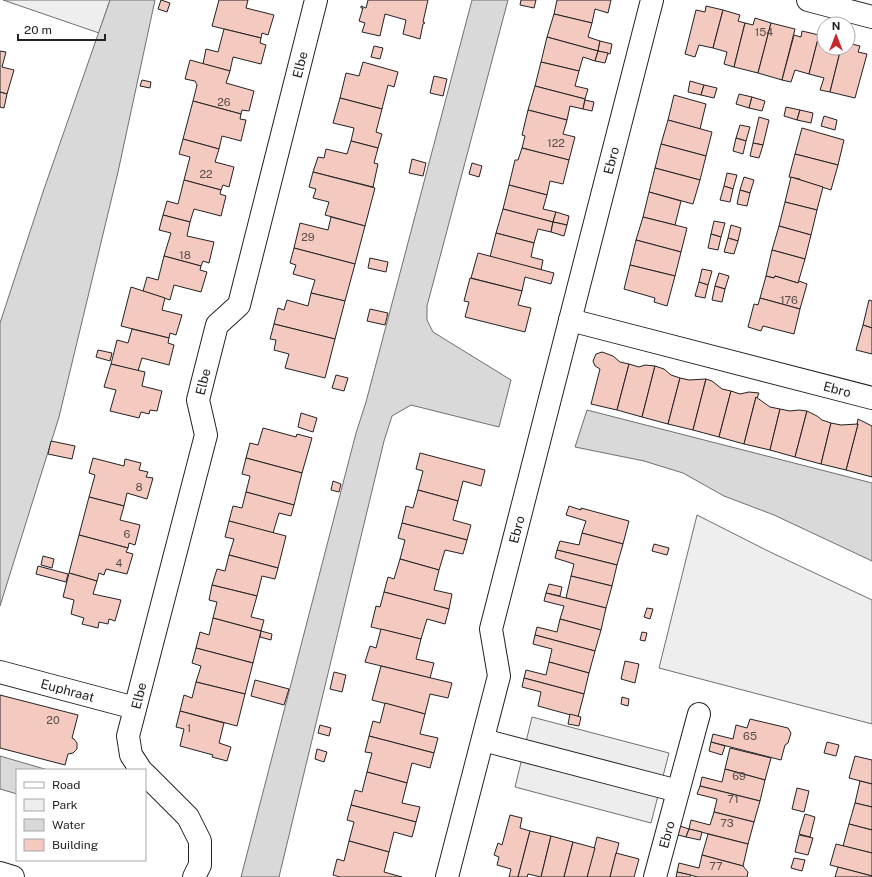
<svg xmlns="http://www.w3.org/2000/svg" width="872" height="877" viewBox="0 0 872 877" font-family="'Public Sans',sans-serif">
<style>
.green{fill:#eee;stroke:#6f6f6f}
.parking{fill:#ededed;stroke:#6f6f6f}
.water{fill:#d9d9d9;stroke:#6f6f6f}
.building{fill:#f3c9c0;stroke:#222}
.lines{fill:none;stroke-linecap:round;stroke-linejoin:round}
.minor-casing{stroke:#222;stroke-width:24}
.minor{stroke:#fff;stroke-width:22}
.labels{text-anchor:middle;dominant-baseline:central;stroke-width:3;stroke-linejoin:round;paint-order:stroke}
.number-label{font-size:11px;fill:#564c4a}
.street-label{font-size:13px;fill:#222;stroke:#fff}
</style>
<rect width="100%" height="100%" fill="#fff"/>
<!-- green -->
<g class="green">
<polygon points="3,0 110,0 99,33"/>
<polygon points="697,515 768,551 872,600 872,724 659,668"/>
</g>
<!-- parking -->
<polygon class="parking" points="532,717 669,753 651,823 515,787"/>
<!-- water -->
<g class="water">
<polygon points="110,0 155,0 118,172 59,417 0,606 0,323 44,189"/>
<polygon points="472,0 508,0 427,306 427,320 433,332 511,380 499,427 411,405 392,416 384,441 279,877 241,877 356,433 366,402"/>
<polygon points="587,410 872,483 872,561 774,515 724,496 683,473 644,461 575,447"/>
<polygon points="0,756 48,770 17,770 17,794 0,789"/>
</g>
<!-- building -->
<g class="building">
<polygon points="161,0 170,3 167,12 158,9"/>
<polygon points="219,0 248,0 246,8 274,15 268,35 262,33 261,38 212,26"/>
<polygon points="368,0 428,0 423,22 425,23 423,24 420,39 403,34 406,20 385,14 380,36 362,32 365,23 359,21 363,8 361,8 361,6 366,8"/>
<polygon points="521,0 536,0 534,8 520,5"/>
<polygon points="557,0 611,0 608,13 595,9 592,23 554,14"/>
<polygon points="706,6 723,10 713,48 699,45 695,57 685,54 696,10 705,12"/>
<polygon points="723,10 740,15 738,21 745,23 734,67 724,64 727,52 713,48"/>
<polygon points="554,14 592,23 588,37 600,41 598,51 547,37"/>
<polygon points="755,18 771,23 758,73 734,67 745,23 753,25"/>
<polygon points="771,23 795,29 782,80 758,73"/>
<polygon points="224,29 261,38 260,43 266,45 261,64 233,57 230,71 203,64 206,49 218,52"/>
<polygon points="802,31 819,35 809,74 795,70 791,82 782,80 794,35 801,37"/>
<polygon points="819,35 824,37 824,48 841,48 830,92 820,90 824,78 809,74"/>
<polygon points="547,37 598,51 595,61 583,57 579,71 541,62"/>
<polygon points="600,41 612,44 610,54 598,51"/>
<polygon points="848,43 860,46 858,52 867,54 855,98 830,92 841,48 848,48"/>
<polygon points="374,46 383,48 380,59 371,57"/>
<polygon points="0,51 6,52 2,67 14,70 7,94 0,92"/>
<polygon points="598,51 608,53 605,63 595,61"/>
<polygon points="190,60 230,71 226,83 254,91 249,111 242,110 241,114 193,101 197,85 195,81 185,79"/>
<polygon points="363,62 398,72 394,87 388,85 382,109 340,98 346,73 359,76"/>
<polygon points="541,62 579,71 575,86 588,89 585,99 535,86"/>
<polygon points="434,76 447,79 443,96 430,93"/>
<polygon points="142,80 151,82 150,88 140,86"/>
<polygon points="690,81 704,85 701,95 688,92"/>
<polygon points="704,85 717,88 714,98 701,95"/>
<polygon points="535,86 585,99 583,109 570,106 567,120 528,110"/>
<polygon points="0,92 7,94 4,108 0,107"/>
<polygon points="739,94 752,97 749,108 736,104"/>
<polygon points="674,95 706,104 700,129 668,120"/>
<polygon points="752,97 765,101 762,111 749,108"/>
<polygon points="340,98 382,109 376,132 382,134 378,148 351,141 354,128 333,123"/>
<polygon points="585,100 594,102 592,111 583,109"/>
<polygon points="193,101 241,114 240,119 246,120 241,141 222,136 219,149 183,139"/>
<polygon points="786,107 800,110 797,120 784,116"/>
<polygon points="528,110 567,120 563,134 575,137 569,160 522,148 525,136 522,135"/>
<polygon points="800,110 813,113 811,123 797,120"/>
<polygon points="824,116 837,120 835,130 821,126"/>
<polygon points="759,117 769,120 763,145 753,143"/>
<polygon points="668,120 712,132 706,156 661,144"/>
<polygon points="740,125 750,127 746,141 736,138"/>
<polygon points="802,128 844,140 838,165 795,154"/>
<polygon points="736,138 746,141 743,154 733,151"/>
<polygon points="183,139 219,149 215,162 234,167 229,187 223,185 221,190 184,180 190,157 179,154"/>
<polygon points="351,141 378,148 374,163 378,164 373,187 313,172 318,157 324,158 326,149 347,154"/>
<polygon points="753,143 763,145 759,158 750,156"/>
<polygon points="661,144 706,156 700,180 655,168"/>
<polygon points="522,148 569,160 563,184 550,181 547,195 509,185 515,160 518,160"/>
<polygon points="795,154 838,165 831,190 800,180 800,179 789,177"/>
<polygon points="412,159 426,163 423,176 409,173"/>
<polygon points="472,163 482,166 479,177 469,174"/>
<polygon points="655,168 700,180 693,204 649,192"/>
<polygon points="313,172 375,188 365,226 325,215 329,202 313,198 316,189 309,187"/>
<polygon points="727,173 737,175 733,189 724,186"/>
<polygon points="744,177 754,180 750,193 740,190"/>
<polygon points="791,177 823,187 817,210 785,202"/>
<polygon points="184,180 221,190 220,194 226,196 221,216 194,209 190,222 163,215 167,201 178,204"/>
<polygon points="509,185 547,195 543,209 556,212 553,222 503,209"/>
<polygon points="724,186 733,189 730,202 720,200"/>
<polygon points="740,190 750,193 747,206 737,204"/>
<polygon points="649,192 681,201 675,225 643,217"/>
<polygon points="785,202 817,210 811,235 779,226"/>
<polygon points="503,209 553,222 551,232 538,229 534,243 496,233"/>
<polygon points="556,212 569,216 567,225 553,222"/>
<polygon points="163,215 190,222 187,236 214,242 209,263 203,261 201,266 164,256 171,233 159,230"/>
<polygon points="331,217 365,226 355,264 294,248 300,223 328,230"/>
<polygon points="643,217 687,228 681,252 636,240"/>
<polygon points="714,221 725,223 721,237 711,234"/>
<polygon points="553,222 567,225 564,236 551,232"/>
<polygon points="731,225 741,228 738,241 728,238"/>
<polygon points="779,226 811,235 805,259 772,250"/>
<polygon points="496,233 534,243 531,257 543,260 541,270 490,257"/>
<polygon points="711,234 721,237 718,250 708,248"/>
<polygon points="728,238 738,241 734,254 724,252"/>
<polygon points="636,240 681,252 675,276 630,265"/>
<polygon points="294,248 355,264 345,301 311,293 315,280 293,274 296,265 290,263"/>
<polygon points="772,250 805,259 798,283 775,276 774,278 766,276"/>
<polygon points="478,253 554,273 551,284 525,277 522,291 471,278"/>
<polygon points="164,256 201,266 200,270 207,272 201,292 174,285 170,300 143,291 147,277 158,280"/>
<polygon points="370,258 388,262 386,272 368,268"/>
<polygon points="630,265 675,276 667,306 654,302 655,298 624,289"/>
<polygon points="702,269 712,271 708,285 699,282"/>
<polygon points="719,273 729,276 725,289 715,286"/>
<polygon points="766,276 774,278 775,276 798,283 799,281 807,284 800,309 760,298"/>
<polygon points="470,278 522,291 518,305 531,308 525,332 465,317 469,302 464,301"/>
<polygon points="699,282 708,285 705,298 695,296"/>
<polygon points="715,286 725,289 722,302 712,300"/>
<polygon points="131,287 165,298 162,310 182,315 176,335 170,333 169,338 121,326"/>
<polygon points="311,293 345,301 335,339 274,324 278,308 284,310 287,300 308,306"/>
<polygon points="760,298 800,309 794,334 763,326 761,331 748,327 754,304 758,305"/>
<polygon points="869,300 872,301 872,328 863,325"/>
<polygon points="370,309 388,313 385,325 367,321"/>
<polygon points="274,324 335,339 325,378 285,368 289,354 274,350 276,340 270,339"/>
<polygon points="863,325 872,328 872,354 856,350"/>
<polygon points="132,329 169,338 168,343 174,345 169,365 142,358 138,371 111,364 117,340 128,343"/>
<polygon points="98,350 112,353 110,361 96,357"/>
<polygon points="602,352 613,356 620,362 629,364 617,410 591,404 600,369 595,366 593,361 596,354"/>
<polygon points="111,364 145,372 142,386 162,391 157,411 150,410 149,414 141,412 139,418 110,411 116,390 104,387"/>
<polygon points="629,364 639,367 645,365 655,366 642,417 617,410"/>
<polygon points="655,366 664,369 671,375 680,378 668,424 642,417"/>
<polygon points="336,375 348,378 344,391 332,388"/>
<polygon points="680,378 689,380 706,379 693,430 668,424"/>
<polygon points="706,379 712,381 722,389 731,391 719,437 693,430"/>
<polygon points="731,391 740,394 749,392 759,393 757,398 756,397 744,444 719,437"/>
<polygon points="756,397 770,407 780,409 770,450 744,444"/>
<polygon points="780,409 790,411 799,410 807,411 795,457 770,450"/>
<polygon points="807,411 817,416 822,420 831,423 821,464 795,457"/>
<polygon points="301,413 317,418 313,432 298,427"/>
<polygon points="858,419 872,426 872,477 846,470 858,424 857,424"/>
<polygon points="831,423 841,425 858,424 846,470 821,464"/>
<polygon points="263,428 296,437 297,434 312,438 302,473 246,458 250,443 258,445"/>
<polygon points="51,441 75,446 72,459 48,454"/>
<polygon points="420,453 485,470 481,486 463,481 458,501 418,490 423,471 416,469"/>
<polygon points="93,458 124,466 125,459 141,463 139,470 148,472 146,477 153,478 147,499 127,493 124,506 89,497 95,475 89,473"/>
<polygon points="246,458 302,473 294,505 246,492 250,476 242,474"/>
<polygon points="333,481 341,484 339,492 331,490"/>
<polygon points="418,490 458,501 453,520 471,525 467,540 402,523 406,506 413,508"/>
<polygon points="246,492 294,505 291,516 279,513 273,533 229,521 233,506 242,508"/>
<polygon points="89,497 124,506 120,520 140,525 135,545 129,543 128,548 79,535"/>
<polygon points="569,506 581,510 581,508 629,521 623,544 582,533 586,521 566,515"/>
<polygon points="229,521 286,536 278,568 229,555 234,539 225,537"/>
<polygon points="402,523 467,540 463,554 445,550 439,570 400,559 405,540 398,538"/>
<polygon points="582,533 623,544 617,565 557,550 560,541 579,545"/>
<polygon points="79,535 128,548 126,552 133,554 127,574 106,569 104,575 99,573 97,581 69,573"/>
<polygon points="654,544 669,548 667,555 652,551"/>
<polygon points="557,550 617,565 612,586 571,576 574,564 555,558"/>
<polygon points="229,555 278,568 275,579 262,576 257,596 212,585 217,569 225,571"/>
<polygon points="43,556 54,559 52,568 41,565"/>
<polygon points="400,559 439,570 434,590 452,594 449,609 384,592 388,577 394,579"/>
<polygon points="38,566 68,574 66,582 36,574"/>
<polygon points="69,573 97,581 93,594 121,600 115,621 109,619 108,624 99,622 98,628 82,624 84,618 71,614 74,600 63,597"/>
<polygon points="571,576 612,586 606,608 566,598"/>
<polygon points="549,584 562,587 560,596 546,593"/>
<polygon points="212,585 257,596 251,617 264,620 261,631 213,618 217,602 209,600"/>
<polygon points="384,592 449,609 445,624 427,619 421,639 371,627 376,606 380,607"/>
<polygon points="546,593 606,608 601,630 560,619 564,606 544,601"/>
<polygon points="647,608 653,609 650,619 644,617"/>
<polygon points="213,618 261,631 253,663 196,648 200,632 209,635"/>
<polygon points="560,619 601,630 595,651 535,635 537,627 557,632"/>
<polygon points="381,629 421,639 416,659 434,663 430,678 365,662 370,646 376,648"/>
<polygon points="261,631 272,634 271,640 260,637"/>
<polygon points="642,632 647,633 645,641 640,640"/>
<polygon points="535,635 595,651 589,673 549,662 552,649 533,644"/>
<polygon points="196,648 253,663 245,694 196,682 201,666 192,663"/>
<polygon points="625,661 639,664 635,683 621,679"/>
<polygon points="549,662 589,673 584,694 524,678 526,670 546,675"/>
<polygon points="381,666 452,683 448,698 430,694 425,714 372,700"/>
<polygon points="334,672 346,675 342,692 330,689"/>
<polygon points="524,678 584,694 578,717 538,706 541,692 522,687"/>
<polygon points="255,680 289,689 284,705 251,696"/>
<polygon points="196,682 245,694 237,726 180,711 184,695 192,698"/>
<polygon points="0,695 78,715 72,738 74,739 77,743 77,749 73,753 68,754 65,765 0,748"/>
<polygon points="622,697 629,699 628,706 621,704"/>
<polygon points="385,703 425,714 420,734 438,738 434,753 369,736 373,721 380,723"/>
<polygon points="180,711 224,723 219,743 231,747 227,761 212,757 213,755 180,746 184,729 176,727"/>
<polygon points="570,714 581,717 579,726 568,724"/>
<polygon points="750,719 788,728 791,733 788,743 785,745 781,760 711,742 713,734 733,739 736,725 747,728"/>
<polygon points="320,725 331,728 329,736 318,733"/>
<polygon points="369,736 434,753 430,768 412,763 407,783 367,772 372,753 365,752"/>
<polygon points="711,742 725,746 722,755 709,751"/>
<polygon points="827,742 839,745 836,756 824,753"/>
<polygon points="730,748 771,758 765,780 725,769"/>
<polygon points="317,749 327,752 324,762 315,759"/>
<polygon points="855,756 872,760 872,784 849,778"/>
<polygon points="725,769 765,780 760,801 700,786 702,777 722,782"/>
<polygon points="367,772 407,783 402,803 420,807 416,822 351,805 355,790 362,792"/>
<polygon points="860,781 872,784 872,807 855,803"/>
<polygon points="700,786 760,801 754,822 714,812 717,799 697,794"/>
<polygon points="797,788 809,791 804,812 792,809"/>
<polygon points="855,803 872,807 872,830 849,824"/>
<polygon points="351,805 416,822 412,837 394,832 389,852 349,841 354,822 347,820"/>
<polygon points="714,812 754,822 748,844 689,829 691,820 710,825"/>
<polygon points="805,814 815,817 810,837 799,834"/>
<polygon points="510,815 522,818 520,828 530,831 518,877 509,877 511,869 497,865 499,857 494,855 498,843 502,845"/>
<polygon points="849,824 872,830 872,853 843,846"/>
<polygon points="680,826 689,829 686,837 678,835"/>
<polygon points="689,829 702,832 700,840 686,837"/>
<polygon points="530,831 551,836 541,877 528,874 527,877 518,877"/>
<polygon points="708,834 748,844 743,866 702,855"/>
<polygon points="799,835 813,838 808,855 795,852"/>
<polygon points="551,836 573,842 564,877 541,877"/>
<polygon points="597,837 619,843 610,877 587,877"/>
<polygon points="349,841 389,852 384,872 402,877 340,877 333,875 337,859 344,861"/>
<polygon points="573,842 595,848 587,877 564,877"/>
<polygon points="836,844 872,853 872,876 830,865"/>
<polygon points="616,853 639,859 634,877 610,877"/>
<polygon points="702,855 743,866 748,872 747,877 698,877 677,872 679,863 699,868"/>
<polygon points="794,858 805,860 802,871 791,868"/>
<polygon points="838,867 872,876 872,877 835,877"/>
<polygon points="677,872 691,875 690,877 676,877"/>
</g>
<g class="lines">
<!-- minor casing -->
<g class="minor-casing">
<g id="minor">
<polyline points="808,0 872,17"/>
<path id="s1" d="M570,320L872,398"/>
<path id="s2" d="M0,672L135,708"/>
<polyline points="483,740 678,791"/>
<path id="s3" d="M141,770L131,755L128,736L206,435L198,400L204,376L217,325L239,305L316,0"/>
<polyline points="145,774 188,817 200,841 200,865 194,877"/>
<polyline points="0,873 13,877"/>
<path id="s4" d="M447,877L499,676L491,629L652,0"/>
<path id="s5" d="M655,877L699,714"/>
</g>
</g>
<!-- minor -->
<use href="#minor" class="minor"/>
</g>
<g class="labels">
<!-- number labels -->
<g class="number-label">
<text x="764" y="32">154</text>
<text x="224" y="102">26</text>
<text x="556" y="143">122</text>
<text x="206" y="174">22</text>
<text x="308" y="237">29</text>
<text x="185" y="255">18</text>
<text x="789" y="300">176</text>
<text x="139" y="487">8</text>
<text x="127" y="534">6</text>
<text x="119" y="563">4</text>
<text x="53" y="720">20</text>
<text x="189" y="728">1</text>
<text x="750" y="736">65</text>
<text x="739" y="776">69</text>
<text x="733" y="799">71</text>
<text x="727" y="823">73</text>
<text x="716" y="866">77</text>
</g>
<!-- street labels -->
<g class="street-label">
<text stroke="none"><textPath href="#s3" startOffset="739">Elbe</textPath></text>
<text stroke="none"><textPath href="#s4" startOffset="739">Ebro</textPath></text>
<text stroke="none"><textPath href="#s3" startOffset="403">Elbe</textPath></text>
<text stroke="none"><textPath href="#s1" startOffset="276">Ebro</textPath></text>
<text stroke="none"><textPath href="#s4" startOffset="358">Ebro</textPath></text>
<text stroke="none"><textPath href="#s2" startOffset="70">Euphraat</textPath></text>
<text stroke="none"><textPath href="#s3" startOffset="79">Elbe</textPath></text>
<text stroke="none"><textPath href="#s5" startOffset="44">Ebro</textPath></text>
</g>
</g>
<!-- legend -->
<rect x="16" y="769" width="130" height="92" fill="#ffffff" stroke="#a7a7a7"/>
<rect x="24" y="782" width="20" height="6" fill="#ffffff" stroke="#a7a7a7"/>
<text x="52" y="789" font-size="12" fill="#222222">Road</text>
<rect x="24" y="799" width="20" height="12" fill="#eeeeee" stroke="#a7a7a7"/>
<text x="52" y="809" font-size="12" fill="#222222">Park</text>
<rect x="24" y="819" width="20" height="12" fill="#d9d9d9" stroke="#a7a7a7"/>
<text x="52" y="829" font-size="12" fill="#222222">Water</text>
<rect x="24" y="839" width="20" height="12" fill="#f3c9c0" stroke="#a7a7a7"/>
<text x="52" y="849" font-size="12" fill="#222222">Building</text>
<!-- north arrow -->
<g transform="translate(836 36)"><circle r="19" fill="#ffffff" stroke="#a7a7a7"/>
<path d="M0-3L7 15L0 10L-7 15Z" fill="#c62828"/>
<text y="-6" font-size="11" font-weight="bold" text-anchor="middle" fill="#222222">N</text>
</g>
<!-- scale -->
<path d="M18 34v6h87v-6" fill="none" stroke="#222222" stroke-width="2"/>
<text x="24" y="34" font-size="12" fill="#222222" stroke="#ffffff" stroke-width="3" paint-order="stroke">20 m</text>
</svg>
